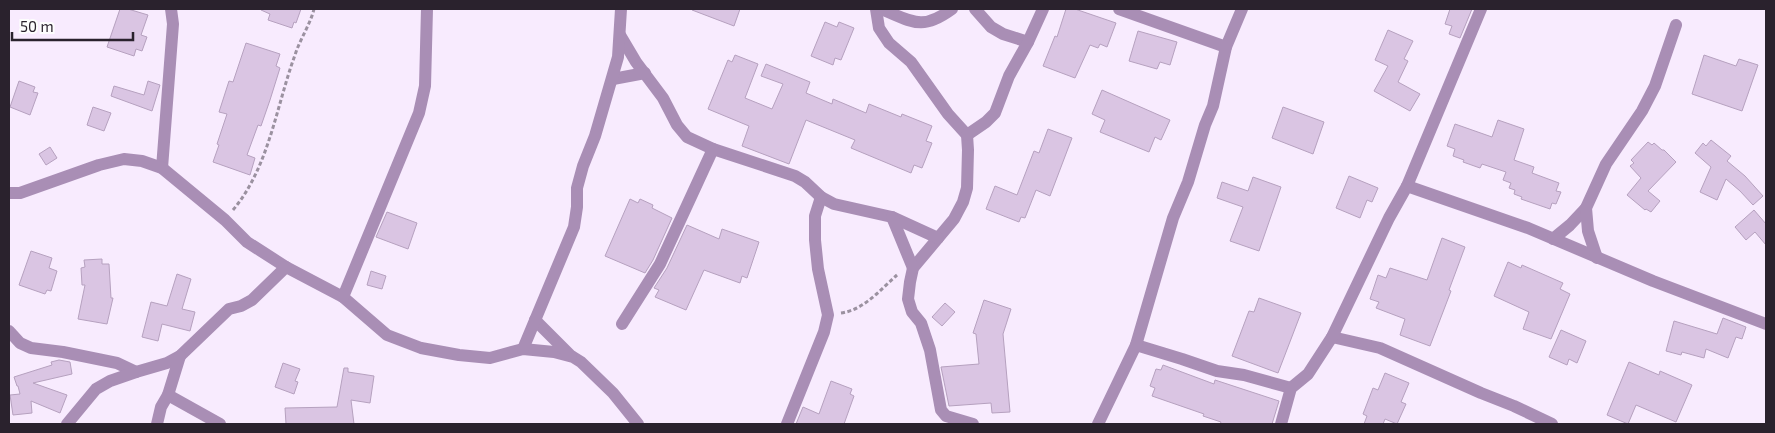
<svg xmlns="http://www.w3.org/2000/svg" width="1775" height="433" viewBox="0 0 1775 433" font-family="'Exo 2',sans-serif">
<style>
.building{fill:#dac5e3;stroke:#b6a1bf}
.lines{fill:none;stroke-linecap:round;stroke-linejoin:round}
.path{stroke:#9b91a0;stroke-width:3;stroke-dasharray:4 2.5;stroke-linecap:butt}
.minor{stroke:#a98eb5;stroke-width:12}
</style>
<rect width="100%" height="100%" fill="#f8ebfe"/>
<!-- building -->
<g class="building">
<polygon points="120,9 128,9 148,15 141,35 147,37 142,51 136,49 134,56 107,47"/>
<polygon points="261,9 301,9 296,23 294,22 292,28 268,20 270,14 261,10"/>
<polygon points="692,9 740,9 734,26 692,10"/>
<polygon points="1066,9 1075,9 1116,23 1107,47 1100,44 1098,48 1090,45 1075,78 1043,66 1055,36 1057,37"/>
<polygon points="1450,9 1472,9 1460,38 1449,34 1452,26 1445,24"/>
<polygon points="825,22 837,27 839,22 854,28 841,60 835,58 833,65 811,56"/>
<polygon points="1388,30 1413,41 1404,59 1408,61 1398,82 1420,94 1410,111 1374,91 1388,66 1375,60"/>
<polygon points="1138,31 1177,42 1170,65 1160,62 1157,69 1129,61"/>
<polygon points="246,43 280,54 276,66 280,68 270,100 261,126 258,125 247,155 255,158 250,175 213,162 219,145 217,144 227,114 219,112 229,81 233,82"/>
<polygon points="735,55 758,64 745,98 772,109 783,84 761,76 766,64 810,82 806,93 832,104 833,99 866,113 869,104 901,117 902,114 932,126 926,141 932,143 922,168 914,165 911,173 851,148 855,140 806,120 789,164 742,146 749,126 708,109 728,60 732,62"/>
<polygon points="1704,55 1736,66 1739,59 1758,65 1742,111 1692,94"/>
<polygon points="19,81 35,87 33,92 38,93 30,115 10,107"/>
<polygon points="148,81 160,85 152,111 111,96 114,86 144,95"/>
<polygon points="1102,90 1170,120 1161,140 1155,137 1149,152 1100,132 1105,120 1092,114"/>
<polygon points="93,107 111,113 104,131 87,125"/>
<polygon points="1283,107 1324,122 1313,154 1272,138"/>
<polygon points="1498,120 1524,129 1514,160 1534,167 1532,173 1559,183 1556,191 1561,192 1556,204 1552,203 1550,209 1521,199 1522,197 1514,194 1515,190 1509,188 1511,183 1503,180 1506,172 1482,164 1480,168 1463,162 1464,160 1453,156 1455,149 1447,146 1455,124 1492,137"/>
<polygon points="1048,129 1072,138 1050,196 1036,190 1025,218 1021,217 1019,222 986,209 995,186 1017,195 1034,151 1039,153"/>
<polygon points="1711,140 1731,156 1727,161 1745,176 1763,196 1753,205 1740,191 1726,179 1717,200 1700,192 1711,167 1695,153 1703,143 1706,146"/>
<polygon points="1648,142 1652,145 1654,143 1662,150 1664,150 1676,162 1648,191 1660,201 1651,212 1646,209 1645,210 1627,195 1641,178 1630,166 1634,163 1631,160"/>
<polygon points="50,147 57,158 46,165 39,154"/>
<polygon points="1349,176 1378,188 1372,202 1367,200 1360,218 1336,208"/>
<polygon points="1253,177 1281,187 1259,251 1230,241 1243,207 1217,198 1222,182 1248,191"/>
<polygon points="630,199 638,203 640,199 653,205 652,208 672,218 653,260 645,273 605,256"/>
<polygon points="1754,210 1766,224 1766,245 1755,232 1746,240 1735,227"/>
<polygon points="387,212 417,223 408,249 376,237"/>
<polygon points="687,225 719,239 722,229 759,242 747,278 742,276 740,283 704,270 686,310 655,297 659,290 654,288 667,268"/>
<polygon points="1442,238 1465,247 1449,290 1451,291 1430,346 1400,335 1405,319 1376,308 1379,302 1370,299 1378,275 1386,278 1390,268 1427,280"/>
<polygon points="31,251 52,258 49,268 57,271 51,291 47,290 45,294 19,285"/>
<polygon points="102,259 102,264 109,264 111,298 113,298 107,324 78,319 85,285 82,285 81,268 85,267 84,260"/>
<polygon points="1508,262 1521,268 1522,265 1563,283 1560,289 1570,294 1551,339 1523,329 1529,312 1494,296"/>
<polygon points="371,271 386,276 382,289 367,285"/>
<polygon points="177,274 191,279 182,309 195,312 190,331 162,324 158,341 142,337 151,302 167,306"/>
<polygon points="1259,298 1301,313 1278,373 1232,356 1249,311 1254,312"/>
<polygon points="984,300 1011,309 1003,334 1010,412 992,413 991,403 949,406 941,367 979,364 976,334 973,333"/>
<polygon points="945,303 955,312 942,326 932,317"/>
<polygon points="1723,318 1746,327 1742,339 1736,337 1728,358 1706,349 1704,358 1682,352 1681,355 1666,351 1674,321 1717,334"/>
<polygon points="1561,330 1586,341 1577,363 1569,359 1567,365 1549,357"/>
<polygon points="59,360 70,362 72,374 33,383 67,395 60,413 31,401 32,413 13,415 10,395 20,394 18,386 17,386 14,377 52,365 51,362"/>
<polygon points="1629,362 1659,375 1660,371 1692,385 1676,422 1636,405 1628,424 1607,415"/>
<polygon points="283,363 300,369 295,381 298,382 294,394 275,387"/>
<polygon points="1163,365 1214,384 1215,380 1279,401 1272,424 1220,424 1221,422 1203,416 1204,414 1152,396 1155,388 1150,386 1156,369 1161,370"/>
<polygon points="344,368 348,368 348,372 374,376 370,403 351,400 354,424 286,424 285,408 337,407"/>
<polygon points="1385,373 1409,383 1401,402 1406,404 1397,424 1385,419 1383,424 1364,424 1367,416 1363,414 1373,388 1378,390"/>
<polygon points="831,381 852,389 850,394 854,396 844,424 796,424 803,407 819,414"/>
</g>
<g class="lines">
<!-- path -->
<g class="path">
<path d="M233,210C269,167 276,107 295,55C300,39 310,25 314,9"/>
<path d="M841,313C864,310 881,289 897,275"/>
</g>
<!-- minor -->
<g class="minor">
<polyline points="876,9 879,28 889,43 911,62 948,114 967,135 968,150 967,188 963,202 954,219 913,268 910,282 908,299 912,312 921,323 930,350 941,410 946,416 973,424"/>
<path d="M881,9C913,22 922,31 952,9"/>
<polyline points="975,9 991,27 1003,34 1028,42"/>
<polyline points="1119,9 1226,47"/>
<polyline points="620,35 636,62 663,98 677,125 687,137 713,149 795,176 805,182 821,197 834,204 892,217 938,238"/>
<polyline points="613,79 645,73"/>
<polyline points="967,135 986,122 995,113 1009,76 1028,42 1043,9"/>
<polyline points="162,168 173,24 171,9"/>
<polyline points="1407,186 1528,228 1653,281 1766,324"/>
<polyline points="9,193 20,193 99,165 124,159 142,161 162,168 225,220 247,242 286,267 343,297 387,335 421,348 459,355 490,358 523,349 554,352 573,357 581,362 613,393 638,424"/>
<polyline points="892,217 913,268"/>
<polyline points="1553,239 1570,225 1586,208"/>
<polyline points="1597,258 1588,231 1586,208 1606,164 1642,111 1655,86 1676,25"/>
<polyline points="343,297 419,113 425,86 427,9"/>
<polyline points="535,320 571,356"/>
<polyline points="622,324 660,264 713,149"/>
<polyline points="9,331 20,343 31,348 63,352 117,363 136,372"/>
<polyline points="1332,337 1380,348 1481,393 1514,406 1552,424"/>
<polyline points="1136,345 1182,359 1217,371 1244,375 1291,388"/>
<polyline points="523,349 574,227 577,207 577,188 583,166 595,136 618,57 621,9"/>
<polyline points="168,395 220,424"/>
<polyline points="67,424 96,389 110,381 136,372 167,363 180,356 229,309 241,306 252,300 286,267"/>
<polyline points="157,424 161,407 168,395 180,356"/>
<polyline points="787,424 824,332 828,315 818,269 815,240 815,216 821,197"/>
<polyline points="1098,424 1136,345 1173,218 1188,182 1205,125 1213,106 1226,47 1242,9"/>
<polyline points="1281,424 1291,388 1308,374 1332,337 1389,218 1407,186 1481,9"/>
</g>
</g>
<!-- border -->
<rect width="1775" height="433" fill="none" stroke="#2a222d" stroke-width="20"/>
<!-- scale -->
<path d="M12 32v8h121v-8" fill="none" stroke="#2a222d" stroke-width="2.5"/>
<text x="20" y="32" font-size="15" fill="#2a222d" stroke="#fdfdfd" stroke-width="4" paint-order="stroke">50 m</text>
</svg>
